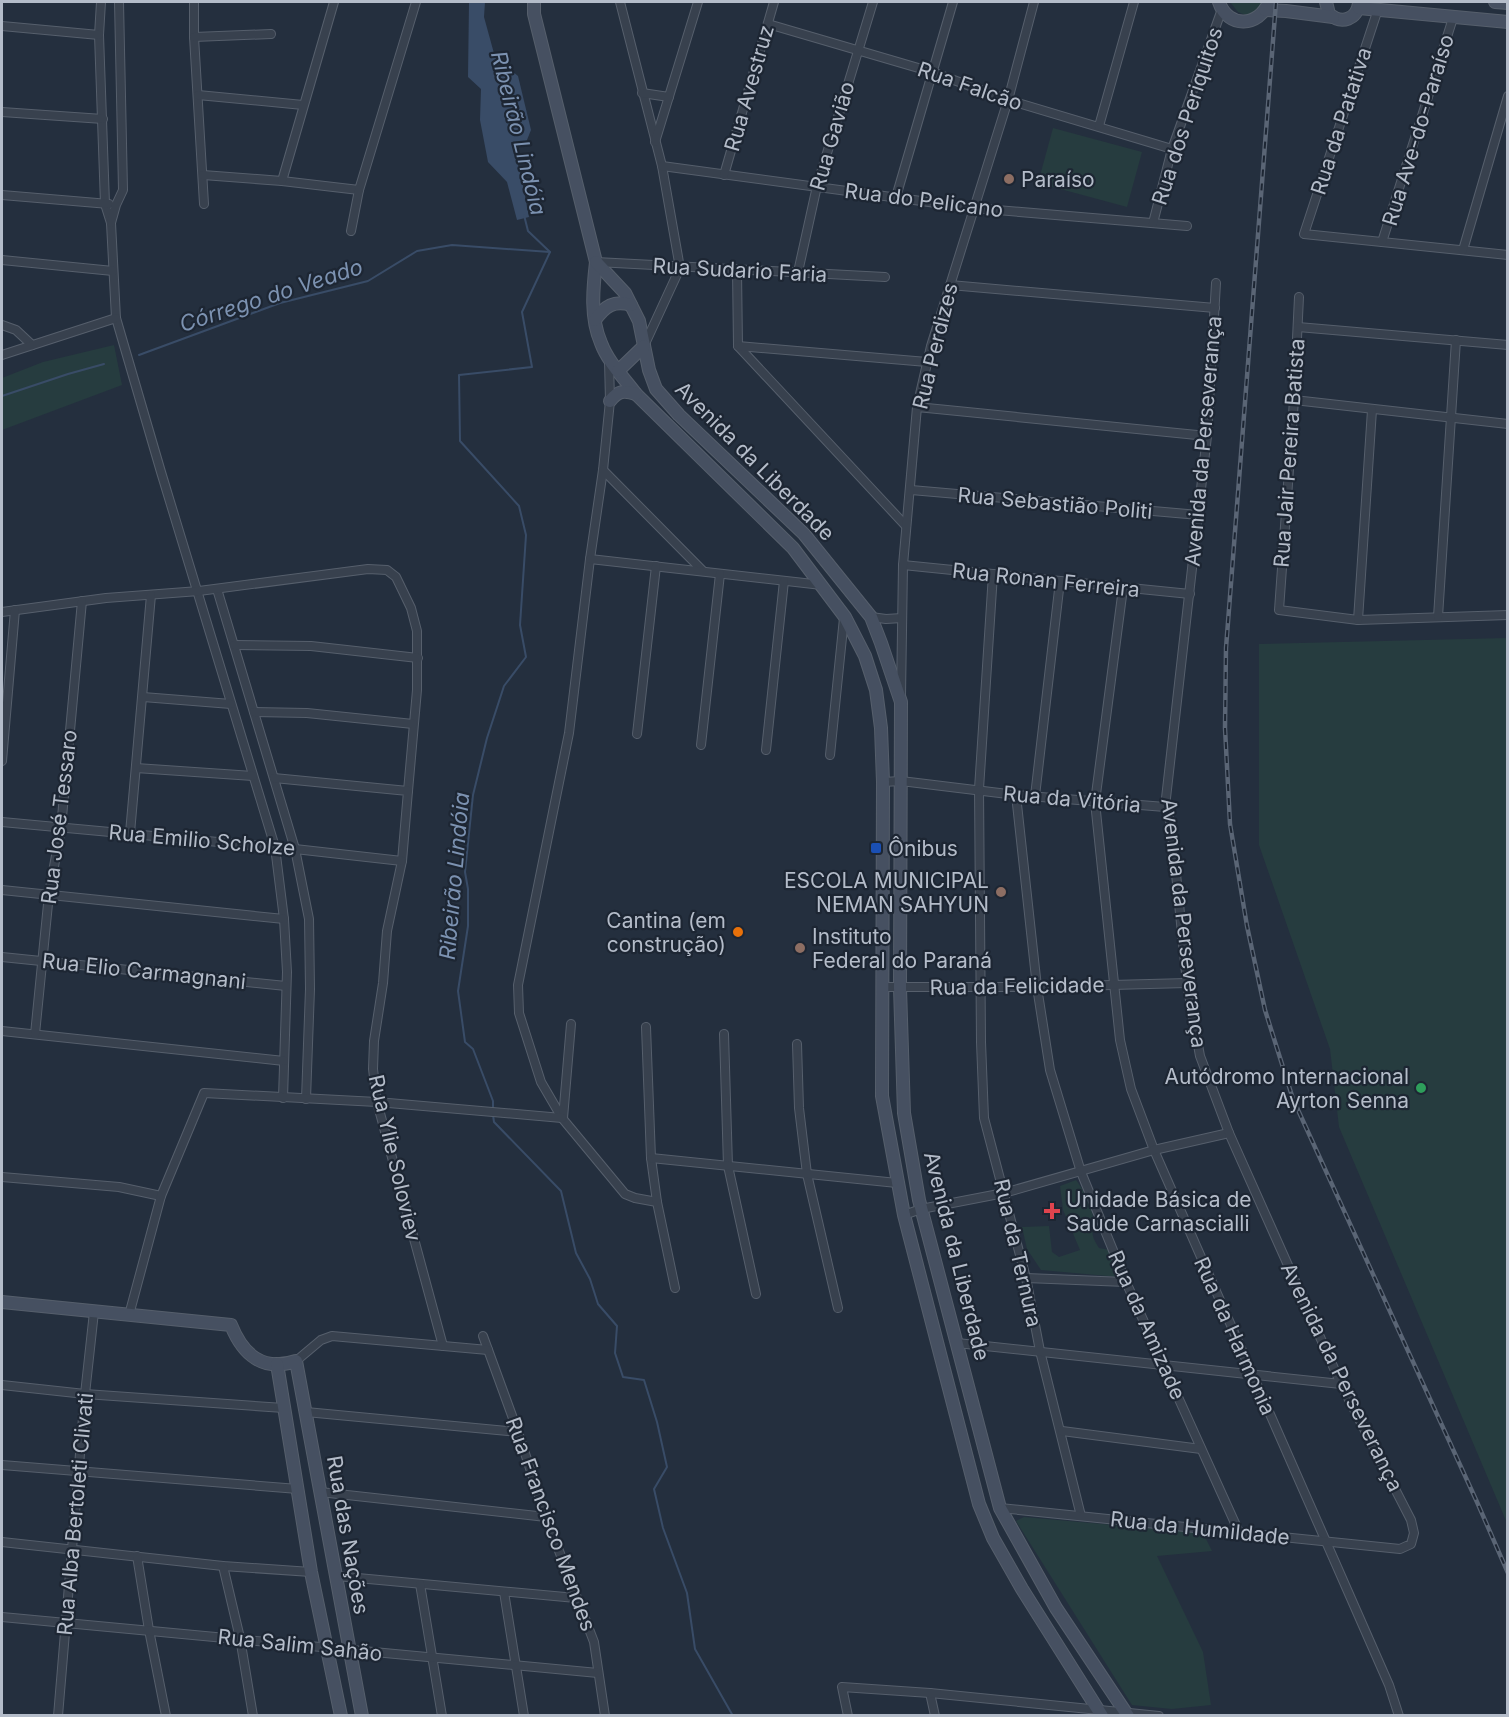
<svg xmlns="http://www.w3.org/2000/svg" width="1509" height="1717" viewBox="0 0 1509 1717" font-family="Inter,sans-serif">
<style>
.green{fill:#263c3f}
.water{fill:#394c67}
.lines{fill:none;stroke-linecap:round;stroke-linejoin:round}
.stream{stroke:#394c67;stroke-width:2}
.street-casing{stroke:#565f6c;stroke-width:10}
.secondary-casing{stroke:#565f6c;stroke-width:14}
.street{stroke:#38414e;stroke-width:8}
.secondary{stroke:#465061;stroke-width:12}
.rail-casing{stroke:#5a6575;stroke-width:4.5}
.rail{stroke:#1d2633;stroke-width:2;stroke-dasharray:7;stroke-linecap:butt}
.education-dot{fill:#8d6e63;stroke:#1d2633;stroke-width:2}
.transit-dot{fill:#1a4fb4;stroke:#1d2633;stroke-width:2}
.food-dot{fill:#e8710a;stroke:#1d2633;stroke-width:2}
.leisure-dot{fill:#2e9e5b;stroke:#1d2633;stroke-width:2}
.health-dot{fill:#e0444e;stroke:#1d2633;stroke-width:2}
.labels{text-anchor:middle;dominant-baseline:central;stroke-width:4.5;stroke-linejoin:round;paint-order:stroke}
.street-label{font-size:21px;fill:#b4bcc9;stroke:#1d2633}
.poi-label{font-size:21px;fill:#b4bcc9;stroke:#1d2633;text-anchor:start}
.water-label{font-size:22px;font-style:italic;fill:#7c92b1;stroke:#1d2633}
</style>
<rect width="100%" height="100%" fill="#242f3e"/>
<!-- green -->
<g class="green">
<polygon points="1230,2 1265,2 1263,6 1248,16 1238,12"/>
<polygon points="1053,128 1142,152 1127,207 1038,183"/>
<polygon points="114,345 122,385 2,430 2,378 43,362"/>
<polygon points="1507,638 1508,638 1507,1523 1339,1127 1330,1049 1259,845 1259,644"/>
<path d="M1076,1180C1084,1190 1090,1204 1093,1216C1096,1233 1087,1230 1099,1248L1110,1250L1119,1277L1041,1270L1027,1249L1022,1227L1049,1226L1052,1252L1059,1257L1080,1250L1063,1210L1060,1186Z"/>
<polygon points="1024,1517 1203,1533 1212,1551 1157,1556 1203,1652 1211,1705 1172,1709 1132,1705 1016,1521"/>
</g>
<!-- water -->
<polygon class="water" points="469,2 485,2 484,17 495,57 518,76 531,130 525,145 511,142 521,175 529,217 517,220 507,182 488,162 480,120 481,89 468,77"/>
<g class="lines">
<!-- stream -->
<g class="stream">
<polyline points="139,355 280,303 368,281 417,251 452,245 550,252"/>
<polyline points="2,396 68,374 104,364"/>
<polyline points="493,1109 493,1101 473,1049 465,1042 458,991 468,926 468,889 465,872 473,795 487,738 504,686 526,657 520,625 526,535 519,506 460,441 459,375 532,367 522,312 550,252 528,231 524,215"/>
<polyline points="493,1115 494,1122 561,1191 576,1253 590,1279 598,1304 617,1326 615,1353 623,1377 644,1380 657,1422 667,1467 654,1489 663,1528 687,1593 695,1649 733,1716"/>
</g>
<!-- street casing -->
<g class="street-casing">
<g id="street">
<polyline points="101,2 99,35 105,204 111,223 116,318 161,472 275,847 284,919 287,972 283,1098"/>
<polyline points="194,2 194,37 204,204"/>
<polyline points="620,2 662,166 680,268 644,346"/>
<polyline points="1378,9 1304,234 1508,255"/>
<polyline points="768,24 932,72 1008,100 1172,149"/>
<polyline points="2,26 99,35"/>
<polyline points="194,37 271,34"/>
<polyline points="642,93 669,97"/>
<polyline points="198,95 303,105"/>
<polyline points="2,112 103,119"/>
<polyline points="1099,126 1134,2"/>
<polyline points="655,142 698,2"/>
<polyline points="662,166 973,208 1187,226"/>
<polyline points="203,175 282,181 359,190"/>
<polyline points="724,175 774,2"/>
<polyline points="282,181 334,2"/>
<polyline points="2,195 109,204"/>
<polyline points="896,197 953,2"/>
<polyline points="111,223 116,205 123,190 119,2"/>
<polyline points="1153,223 1172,149 1222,9"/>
<polyline points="351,231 359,190 416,2"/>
<polyline points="1382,242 1453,18"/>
<polyline points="1463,250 1508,96"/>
<polyline points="2,260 113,271"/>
<polyline points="596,262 885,277"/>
<polyline points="737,271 738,346 906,526"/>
<polyline points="798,272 817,186 873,2"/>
<polyline points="950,285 1215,308"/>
<polyline points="1299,297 1294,400 1279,610 1358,620 1508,615"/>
<polyline points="2,325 16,330 32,345"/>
<polyline points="1298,327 1508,345"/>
<polyline points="738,346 927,362"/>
<polyline points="2,355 116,318"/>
<polyline points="609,361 610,401 603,470 590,559 569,733 518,985 519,1013 541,1082 562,1118 625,1194 635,1198 657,1202"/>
<polyline points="1294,400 1508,424"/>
<polyline points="917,407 1207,436"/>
<polyline points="603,470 703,571"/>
<polyline points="911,490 1199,515"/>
<polyline points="590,559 822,585"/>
<polyline points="903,565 1190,594"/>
<polyline points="993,574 979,789 981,1042 984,1118 1026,1278 1040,1351 1081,1516"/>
<polyline points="1123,588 1095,802 1120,1040 1131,1089 1154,1150 1389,1685 1399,1716"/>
<polyline points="217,589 295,849 309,919 310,989 306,1099"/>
<polyline points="2,612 106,598 199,591 368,569 387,570 396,577 411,608 417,631 417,690 408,791"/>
<polyline points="871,617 886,619 902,618"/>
<polyline points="1438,617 1456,340"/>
<polyline points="1358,620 1372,410"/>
<polyline points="234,645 311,646 418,658"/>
<polyline points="901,696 903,565 917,407 931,346 1008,100 1034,2"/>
<polyline points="143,697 231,704"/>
<polyline points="254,712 307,713 413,724"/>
<polyline points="637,734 656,566"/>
<polyline points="701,745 720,574"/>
<polyline points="766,750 784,581"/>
<polyline points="830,755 844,618"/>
<polyline points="2,761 15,610"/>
<polyline points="136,768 253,776"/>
<polyline points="274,778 408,791 402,861 387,931 383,983 374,1041 373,1069 377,1102 443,1346"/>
<polyline points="883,782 901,781 1016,795 1165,807"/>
<polyline points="1016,795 1037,987 1050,1070 1081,1172 1126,1282 1239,1532"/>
<polyline points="1035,796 1060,581"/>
<polyline points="2,822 295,849 402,861"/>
<polyline points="130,833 151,595"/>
<polyline points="2,890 284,919"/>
<polyline points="2,957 286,986"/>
<polyline points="882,987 1037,987 1187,983"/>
<polyline points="646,1027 651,1158 657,1202 675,1288"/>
<polyline points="2,1031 284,1061"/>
<polyline points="35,1034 49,894 61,828 82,601"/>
<polyline points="724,1034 728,1166 756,1294"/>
<polyline points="797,1044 799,1108 807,1174 838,1308"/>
<polyline points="563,1118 571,1024"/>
<polyline points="651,1158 897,1183"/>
<polyline points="2,1177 119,1187 161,1196"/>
<polyline points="904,1215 921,1209 1004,1193 1154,1150 1229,1133"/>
<polyline points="1026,1278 1126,1282"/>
<polyline points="129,1315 161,1196 204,1093 377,1102 562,1118"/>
<polyline points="483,1336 518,1432 546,1517 594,1642 605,1716"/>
<polyline points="957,1343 1341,1384"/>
<polyline points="296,1361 321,1340 332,1336 488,1350"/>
<polyline points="2,1385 85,1394 284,1408"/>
<polyline points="306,1412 518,1432"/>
<polyline points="1062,1431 1201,1449"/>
<polyline points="2,1465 298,1489"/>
<polyline points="320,1492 546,1517"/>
<polyline points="1000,1508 1400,1549 1411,1544 1414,1533 1411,1520 1341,1384 1229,1133 1200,1056 1187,983 1171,824 1165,807 1207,436 1216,283"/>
<polyline points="2,1542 223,1566 311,1572"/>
<polyline points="137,1556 149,1630 166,1716"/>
<polyline points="223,1566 240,1638 253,1716"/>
<polyline points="336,1576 576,1598"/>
<polyline points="420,1584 442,1716"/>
<polyline points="504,1592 524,1716"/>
<polyline points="2,1617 598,1673"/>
<polyline points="930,1693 935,1716"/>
<polyline points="58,1716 85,1394 94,1312"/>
<polyline points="848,1716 842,1687 930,1693 1159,1716"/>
</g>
</g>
<!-- secondary casing -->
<g class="secondary-casing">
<g id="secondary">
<path d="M534,2V14L596,262C593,288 590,318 601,343C608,362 624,378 636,394L793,548L845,617L865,656L876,690L881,728L883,782L882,1096L904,1215L979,1504L993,1538L1022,1589L1102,1716"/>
<path d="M1219,2C1228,29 1259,27 1269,2"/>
<path d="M1326,2L1329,14C1342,25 1357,19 1359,3"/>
<polyline points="1495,2 1508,3"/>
<polyline points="1359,8 1508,22"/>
<polyline points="1265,10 1286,11 1333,17"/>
<polyline points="596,262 625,293 639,321 649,370 656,389 679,415 804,534 871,617 881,643 901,702 900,988 904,1113 919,1200 1000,1508 1056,1608 1128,1716"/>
<path d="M595,320C605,306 614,300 631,305"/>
<polyline points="618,371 644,346"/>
<path d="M610,401C618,391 623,390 636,394"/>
<path d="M2,1302L231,1325C243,1355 263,1372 296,1361L362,1716"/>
<polyline points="277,1364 311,1572 341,1716"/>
</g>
</g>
<!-- street -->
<use href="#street" class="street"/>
<!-- secondary -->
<use href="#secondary" class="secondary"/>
<!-- rail casing -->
<g class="rail-casing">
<polyline id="rail" points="1276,2 1226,648 1225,728 1230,824 1247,926 1265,1010 1293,1099 1477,1502 1508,1573"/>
</g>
<!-- rail -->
<use href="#rail" class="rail"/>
</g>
<!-- markers -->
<g class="education-dot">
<circle cx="1009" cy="179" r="6"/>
<circle cx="1001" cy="892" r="6"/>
<circle cx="800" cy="948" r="6"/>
</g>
<rect class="transit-dot" x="870" y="842" width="12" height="12" rx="3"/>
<circle class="food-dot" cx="738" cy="932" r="6"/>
<circle class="leisure-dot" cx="1421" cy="1088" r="6"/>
<path class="health-dot" d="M1049 1202h6v6h6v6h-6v6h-6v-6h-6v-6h6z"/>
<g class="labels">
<!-- street labels -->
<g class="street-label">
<text transform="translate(970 86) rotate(19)">Rua Falcão</text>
<text transform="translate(749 88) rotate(-74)">Rua Avestruz</text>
<text transform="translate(1187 116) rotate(-72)">Rua dos Periquitos</text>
<text transform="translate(1341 121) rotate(-72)">Rua da Patativa</text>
<text transform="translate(1418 130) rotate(-73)">Rua Ave-do-Paraíso</text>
<text transform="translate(832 136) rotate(-74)">Rua Gavião</text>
<text transform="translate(924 200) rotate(7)">Rua do Pelicano</text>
<text transform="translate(740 270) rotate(3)">Rua Sudario Faria</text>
<text transform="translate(935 346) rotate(-76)">Rua Perdizes</text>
<text transform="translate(1203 441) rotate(-85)">Avenida da Perseverança</text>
<text transform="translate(1289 453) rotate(-86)">Rua Jair Pereira Batista</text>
<text transform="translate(755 461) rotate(45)">Avenida da Liberdade</text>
<text transform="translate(1055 503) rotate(5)">Rua Sebastião Politi</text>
<text transform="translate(1046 580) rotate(6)">Rua Ronan Ferreira</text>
<text transform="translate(1072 799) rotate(5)">Rua da Vitória</text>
<text transform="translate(59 817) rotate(-83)">Rua José Tessaro</text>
<text transform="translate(202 840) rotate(5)">Rua Emilio Scholze</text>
<text transform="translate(1184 923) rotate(83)">Avenida da Perseverança</text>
<text transform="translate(144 971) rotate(6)">Rua Elio Carmagnani</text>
<text transform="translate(1017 986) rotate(-1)">Rua da Felicidade</text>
<text transform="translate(395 1158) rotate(77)">Rua Ylie Soloviev</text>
<text transform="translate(1018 1253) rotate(77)">Rua da Ternura</text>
<text transform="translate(957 1256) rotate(76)">Avenida da Liberdade</text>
<text transform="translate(1147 1325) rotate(66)">Rua da Amizade</text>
<text transform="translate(1235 1336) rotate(66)">Rua da Harmonia</text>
<text transform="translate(1342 1377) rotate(64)">Avenida da Perseverança</text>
<text transform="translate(75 1514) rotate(-85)">Rua Alba Bertoleti Clivati</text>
<text transform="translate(551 1524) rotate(70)">Rua Francisco Mendes</text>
<text transform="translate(1200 1528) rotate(6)">Rua da Humildade</text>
<text transform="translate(348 1535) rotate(80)">Rua das Nações</text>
<text transform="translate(300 1645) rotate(6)">Rua Salim Sahão</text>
</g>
<!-- poi labels -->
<g class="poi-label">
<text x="1021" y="179">Paraíso</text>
<text x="888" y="848">Ônibus</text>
<text x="989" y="880" text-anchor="end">ESCOLA MUNICIPAL<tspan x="989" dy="24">NEMAN SAHYUN</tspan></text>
<text x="726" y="920" text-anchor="end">Cantina (em<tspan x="726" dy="24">construção)</tspan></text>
<text x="812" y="936">Instituto<tspan x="812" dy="24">Federal do Paraná</tspan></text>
<text x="1409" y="1076" text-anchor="end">Autódromo Internacional<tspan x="1409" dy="24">Ayrton Senna</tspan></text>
<text x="1066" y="1199">Unidade Básica de<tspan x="1066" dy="24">Saúde Carnascialli</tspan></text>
</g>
<!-- water labels -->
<g class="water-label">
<text transform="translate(519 133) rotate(76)">Ribeirão Lindóia</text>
<text transform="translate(271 295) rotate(-18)">Córrego do Veado</text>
<text transform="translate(454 876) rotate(-85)">Ribeirão Lindóia</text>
</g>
</g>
<!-- border -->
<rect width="1509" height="1717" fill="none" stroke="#b4bcc9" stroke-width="6"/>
</svg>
